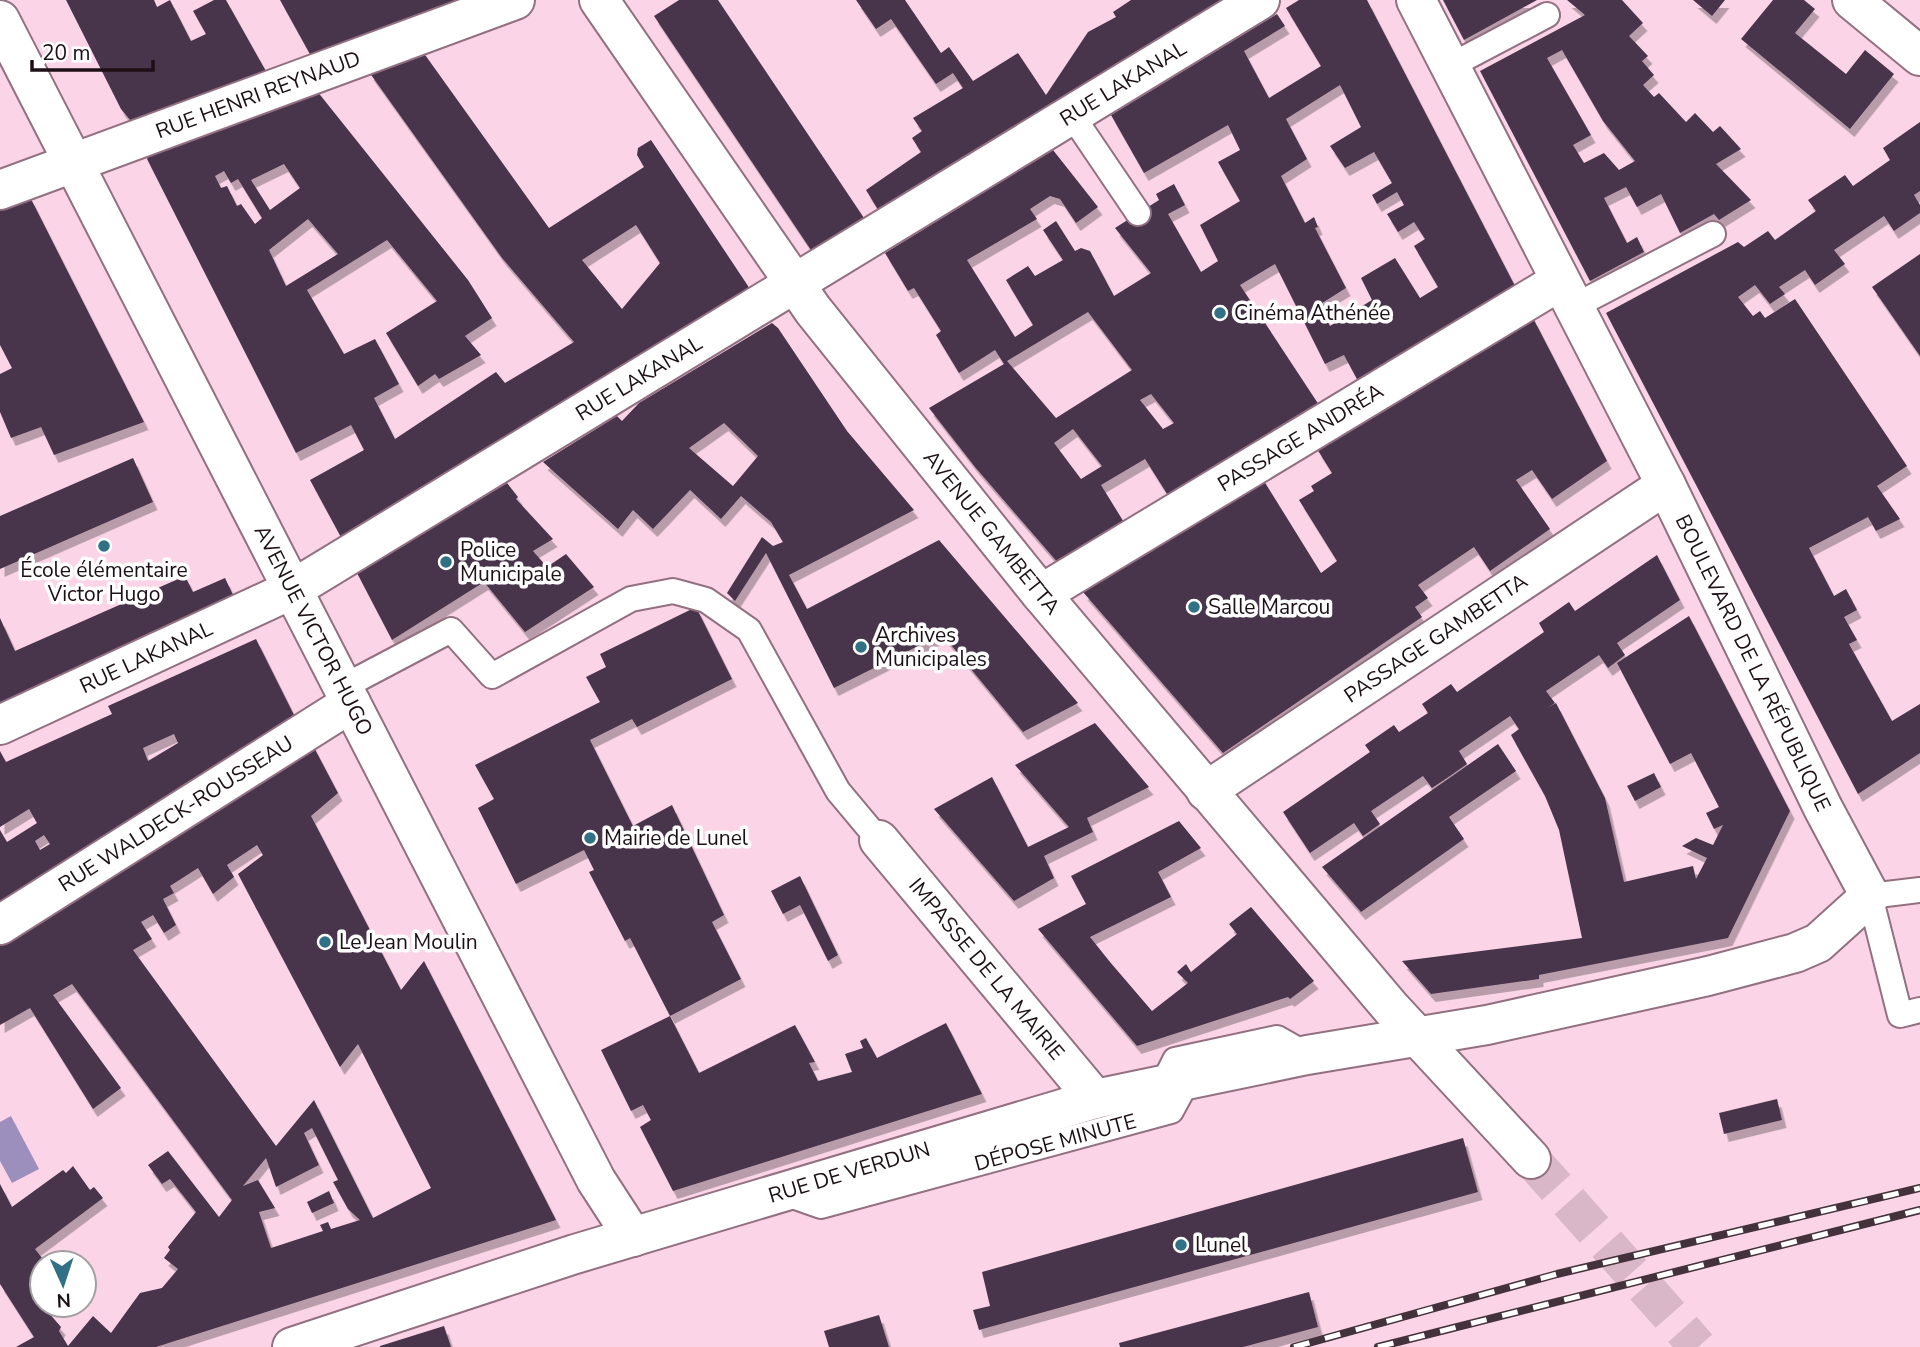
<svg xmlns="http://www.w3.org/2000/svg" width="1920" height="1347" viewBox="0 0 1920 1347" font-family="'Nunito Sans',sans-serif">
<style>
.water{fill:#9c8fbe}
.building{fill:#49344b;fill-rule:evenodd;filter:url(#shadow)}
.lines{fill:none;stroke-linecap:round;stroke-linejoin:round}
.minor-tunnel{stroke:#dab7c8;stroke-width:38;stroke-dasharray:38 19;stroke-linecap:butt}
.service-casing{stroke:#927081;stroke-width:28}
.minor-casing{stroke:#927081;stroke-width:42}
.secondary-casing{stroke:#927081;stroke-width:42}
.service{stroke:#fff;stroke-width:24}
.minor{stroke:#fff;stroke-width:38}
.secondary{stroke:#fff;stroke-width:38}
.rail-casing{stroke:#43323b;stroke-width:8}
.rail{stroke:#fff;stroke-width:5;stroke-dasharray:16;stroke-linecap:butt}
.poi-dot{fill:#307185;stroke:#fff;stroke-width:2.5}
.labels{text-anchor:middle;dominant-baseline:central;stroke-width:7;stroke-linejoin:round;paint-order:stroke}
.street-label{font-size:21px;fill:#1c0f16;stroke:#fff}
.poi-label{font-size:21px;fill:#1c0f16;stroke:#fff;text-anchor:start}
</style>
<defs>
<filter id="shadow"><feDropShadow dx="4.5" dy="8" stdDeviation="0" flood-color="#0004"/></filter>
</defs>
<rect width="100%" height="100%" fill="#fbd5e7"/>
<!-- water -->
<polygon class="water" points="11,1116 39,1169 12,1183 0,1161 0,1122"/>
<!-- building -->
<g class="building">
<polygon points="66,0 154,0 157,7 170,0 191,41 206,34 193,11 214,0 226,0 267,73 131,121 121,109"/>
<polygon points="280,0 463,0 311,56"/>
<polygon points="679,0 718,0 866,221 813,253 654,16"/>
<polygon points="856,0 905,0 941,53 949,47 973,81 1018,53 1046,95 1088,32 1116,17 1113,12 1131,0 1229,0 880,213 866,190 921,152 912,138 922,131 913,118 963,88 953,73 936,84 891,19 876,29"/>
<path d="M1299,0H1367L1515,286L1358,381L1344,355L1325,364L1275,264L1240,285L1319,405L1169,497L1145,459L1101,485L1125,524L1059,564L975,467L929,408L1004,364L995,350L959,373L936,335L941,331L929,312L914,288L908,291L885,253L1053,150L1098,207L1076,223L1060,199L1050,196L1030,209L1037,219L967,260L1015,337L1033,325L1006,280L1028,266L1035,276L1063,260L1043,230L1056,221L1075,251L1081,248L1090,251L1114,296L1151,273L1115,228L1159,200L1156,194L1174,184L1185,205L1168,214L1201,272L1218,261L1200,225L1240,201L1218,162L1240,150L1228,125L1144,173L1111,115L1277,14L1285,26L1244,51L1269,98L1321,66L1286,8ZM1340,85L1361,127L1330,146L1345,168L1374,152L1392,183L1372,195L1377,204L1397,192L1404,205L1387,214L1398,232L1414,222L1425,239L1414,246L1438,287L1420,298L1395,258L1361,278L1372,300L1330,326L1319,305L1346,288L1315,228L1318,227L1314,217L1305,223L1281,176L1307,159L1286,119ZM1088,312L1132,370L1056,418L1007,361ZM1151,394L1174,423L1163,429L1140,400ZM1073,429L1102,466L1081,479L1054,443Z"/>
<polygon points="1443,0 1537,0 1464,40"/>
<path d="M1567,0H1622L1643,23L1629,36L1648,56L1642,61L1654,75L1643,85L1654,97L1659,93L1686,122L1695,113L1713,132L1720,126L1741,149L1716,164L1751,200L1719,220L1714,214L1680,233L1661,194L1637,207L1626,187L1604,198L1627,243L1637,237L1644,252L1590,281L1480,71L1585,15ZM1562,50L1603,121L1635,161L1619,170L1604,153L1584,163L1573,145L1591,135L1547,58Z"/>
<polygon points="1693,0 1725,0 1712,16"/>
<polygon points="1773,0 1804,0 1815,9 1795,33 1846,74 1865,50 1894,74 1850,129 1741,39"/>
<path d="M423,52L549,228L644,167L637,155L638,148L651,140L750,289L342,539L310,480L364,450L351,425L296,453L147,159L150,154L317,91L468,280L492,318L465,336L481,355L439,379L435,374L418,386L386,333L437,301L387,240L307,290L344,354L375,339L399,384L374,398L395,439L496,372L505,383L574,342L502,258L369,72ZM284,164L300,188L270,210L251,180ZM224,171L231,183L238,179L262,218L255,224L241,204L237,206L227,186L221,188L215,176ZM308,219L338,254L286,286L269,250ZM636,225L660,263L622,309L582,260Z"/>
<polygon points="1920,122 1920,191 1914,195 1920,205 1920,213 1894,231 1884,216 1834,250 1845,264 1815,285 1805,270 1779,287 1785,294 1770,304 1755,285 1738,297 1753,316 1760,311 1765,318 1795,299 1907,466 1877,486 1900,519 1876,531 1868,517 1809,548 1834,596 1846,589 1857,610 1844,617 1857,640 1849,644 1892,721 1920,704 1920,753 1858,794 1606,313 1738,242 1744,247 1768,231 1775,240 1816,211 1808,200 1845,175 1853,186 1890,160 1883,148"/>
<polygon points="30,197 144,422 54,455 41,427 11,438 0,412 0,374 12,368 0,345 0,208"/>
<polygon points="1920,254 1920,356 1872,287"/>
<polygon points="1533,318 1607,461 1552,499 1532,470 1516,480 1550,529 1490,571 1474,547 1418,585 1428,598 1415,607 1422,617 1223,753 1083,592 1264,481 1321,573 1337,561 1299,500 1314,491 1311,486 1332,473 1317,449"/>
<path d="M772,323L778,328L847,431L914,510L789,575L807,609L939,540L1078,703L1023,732L942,634L834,688L766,553L735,601L727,593L762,537L773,546L783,542L771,522L741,496L721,519L690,490L653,529L633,510L618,529L543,462L617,416L622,421L639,403ZM724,423L758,456L733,486L689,448Z"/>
<polygon points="133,458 153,502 0,569 0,516"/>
<polygon points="507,483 518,497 516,499 553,539 533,551 547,567 566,554 594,587 525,632 484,582 392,640 357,573"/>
<polygon points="1657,555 1680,600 1617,643 1625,655 1608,668 1599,655 1546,691 1555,703 1547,708 1556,703 1605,798 1624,882 1693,866 1696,879 1707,858 1682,846 1696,838 1713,845 1723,825 1714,829 1706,813 1719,807 1691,753 1670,764 1617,663 1689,616 1790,811 1728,938 1539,975 1539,979 1431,994 1402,961 1582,938 1559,830 1545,796 1511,735 1519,729 1510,716 1459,751 1467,764 1450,776 1432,788 1423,776 1371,811 1380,824 1363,836 1354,823 1310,853 1283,812 1370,752 1365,745 1394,725 1399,732 1428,713 1422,704 1451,684 1457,692 1544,632 1539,623 1569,602 1575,611"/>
<polygon points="185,576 193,592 225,578 234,597 0,708 0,618 15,651"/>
<polygon points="696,607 732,679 637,727 632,719 590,740 633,826 672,805 724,915 712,922 741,979 670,1016 630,938 625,941 589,872 594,870 584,850 516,884 478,808 494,799 475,765 600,702 586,677 606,667 600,654"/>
<path d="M256,639L299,725L0,906V830L7,842L37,823L29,809L0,827V751L6,762L112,714L108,706ZM174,734L178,743L148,761L143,748ZM44,835L50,844L40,850L35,841Z"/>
<polygon points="1095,723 1149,787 1087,818 1093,832 1044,856 1054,878 1014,901 934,809 992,777 1028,847 1069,827 1015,765"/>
<path d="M309,738L338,793L311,816L324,841L401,990L424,961L556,1220L156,1347H16L34,1337L0,1284V1184L12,1207L63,1170L66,1173L73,1166L90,1190L94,1187L103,1198L35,1249L46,1263H42V1305L61,1327L59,1331L68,1346L93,1316L111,1333L140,1293L162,1288L178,1269L164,1258L170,1250L168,1247L196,1212L170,1179L162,1184L148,1165L168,1151L219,1217L232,1200L72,984L53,995L121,1088L93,1109L30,1008L0,1025V934ZM257,845L263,855L238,874L340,1067L358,1044L431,1188L373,1218L314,1100L276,1146L133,950L152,939L141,922L153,915L164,933L176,925L163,899L174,893L170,886L198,868L213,894L234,877L227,865ZM312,1128L338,1180L333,1182L348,1209L360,1220L331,1229L328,1222L320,1225L323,1231L271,1248L259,1212L275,1208L258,1180L243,1186L266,1158L276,1187L319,1165L304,1133Z"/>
<polygon points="1498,744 1516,771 1449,817 1464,839 1361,912 1322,867"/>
<polygon points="1654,773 1661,787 1635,801 1627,786"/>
<polygon points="1179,821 1201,848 1158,872 1171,897 1090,937 1110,962 1152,1011 1188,983 1177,972 1186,964 1191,972 1237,934 1229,924 1251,907 1314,981 1290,999 1288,997 1137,1046 1038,929 1086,904 1071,876"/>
<polygon points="800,876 838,955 828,961 800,905 783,914 771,891"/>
<polygon points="670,1016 699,1073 795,1025 815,1062 809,1063 818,1081 852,1072 845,1054 863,1048 860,1041 866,1038 877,1058 946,1023 982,1094 673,1191 640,1127 651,1120 643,1105 631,1111 601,1050"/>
<polygon points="1777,1099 1782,1120 1724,1134 1719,1113"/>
<polygon points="1463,1138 1478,1192 979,1330 973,1310 990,1306 982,1272"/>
<polygon points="329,1191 334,1203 312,1213 307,1202"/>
<polygon points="1309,1292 1318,1327 1243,1347 1120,1347 1119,1343"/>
<polygon points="879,1315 889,1347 829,1347 824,1331"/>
<polygon points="444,1326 451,1347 380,1347 380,1346"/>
</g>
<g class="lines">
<!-- minor-tunnel -->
<polyline class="minor-tunnel" points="1531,1159 1698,1347"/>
<!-- service casing -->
<g class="service-casing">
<g id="service">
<polyline points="1450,66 1547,15"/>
<polyline points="1071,114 1138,213"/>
<polyline points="1573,307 1713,234"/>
<polyline points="343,687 451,630 492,676 631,599 673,591 706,600 749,630 838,791 879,840"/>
<polyline points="1920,890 1870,896 1900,1015 1920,1010"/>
<polyline points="1163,1084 1175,1060 1277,1038 1307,1055"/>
<path id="s1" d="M784,1193L821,1206L1171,1111L1189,1078"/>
</g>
</g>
<!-- minor casing -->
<g class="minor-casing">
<g id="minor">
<path id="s2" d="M599,0L813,310L1041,594L1391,1008L1531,1159"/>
<polyline points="1852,0 1920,56"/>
<path id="s3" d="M0,20L596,1180L633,1237"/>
<path id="s4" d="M0,190L515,0"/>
<path id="s5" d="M1041,594L1560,281"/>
<path id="s6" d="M0,725L293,589L1260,0"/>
<path id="s7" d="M1206,791L1666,485"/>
<path id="s8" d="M879,840L1095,1099"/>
<path id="s9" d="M0,925L351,703"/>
</g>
</g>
<!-- secondary casing -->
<g class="secondary-casing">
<g id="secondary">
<path id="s10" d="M292,1347L575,1254L1095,1099L1307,1055L1487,1025L1708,976L1795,953L1818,943L1870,896L1823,808L1666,485L1416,0"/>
</g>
</g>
<!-- service -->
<use href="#service" class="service"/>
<!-- minor -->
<use href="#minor" class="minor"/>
<!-- secondary -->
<use href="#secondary" class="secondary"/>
<!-- rail casing -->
<g class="rail-casing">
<g id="rail">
<polyline points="1294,1347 1557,1274 1920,1188"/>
<polyline points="1378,1347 1920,1210"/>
</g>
</g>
<!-- rail -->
<use href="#rail" class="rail"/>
</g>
<!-- markers -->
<g class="poi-dot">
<circle cx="1220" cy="313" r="7"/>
<circle cx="104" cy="546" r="7"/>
<circle cx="446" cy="562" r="7"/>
<circle cx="1194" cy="607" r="7"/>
<circle cx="861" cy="647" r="7"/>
<circle cx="590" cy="838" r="7"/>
<circle cx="325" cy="942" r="7"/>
<circle cx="1181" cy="1245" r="7"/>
</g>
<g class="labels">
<!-- street labels -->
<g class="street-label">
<text stroke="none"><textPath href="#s6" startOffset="1295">RUE LAKANAL</textPath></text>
<text stroke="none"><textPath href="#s4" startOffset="275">RUE HENRI REYNAUD</textPath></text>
<text stroke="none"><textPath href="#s6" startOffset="728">RUE LAKANAL</textPath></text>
<text stroke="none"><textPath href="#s5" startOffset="303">PASSAGE ANDRÉA</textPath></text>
<text stroke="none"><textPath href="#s2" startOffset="662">AVENUE GAMBETTA</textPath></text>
<text stroke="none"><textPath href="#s3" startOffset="686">AVENUE VICTOR HUGO</textPath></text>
<text stroke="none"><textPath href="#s7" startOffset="276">PASSAGE GAMBETTA</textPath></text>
<text stroke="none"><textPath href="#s6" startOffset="161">RUE LAKANAL</textPath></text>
<text transform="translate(1753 663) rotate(64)">BOULEVARD DE LA RÉPUBLIQUE</text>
<text stroke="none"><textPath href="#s9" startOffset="208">RUE WALDECK-ROUSSEAU</textPath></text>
<text stroke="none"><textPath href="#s8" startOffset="168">IMPASSE DE LA MAIRIE</textPath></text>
<text stroke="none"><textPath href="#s1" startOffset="282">DÉPOSE MINUTE</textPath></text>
<text stroke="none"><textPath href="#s10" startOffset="584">RUE DE VERDUN</textPath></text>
</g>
<!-- poi labels -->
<g class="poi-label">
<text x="1234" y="313">Cinéma Athénée</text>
<text x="460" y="550">Police<tspan x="460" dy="24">Municipale</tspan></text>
<text x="104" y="570" text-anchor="middle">École élémentaire<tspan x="104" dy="24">Victor Hugo</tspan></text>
<text x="1208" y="607">Salle Marcou</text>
<text x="875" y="635">Archives<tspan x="875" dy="24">Municipales</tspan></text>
<text x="604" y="838">Mairie de Lunel</text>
<text x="339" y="942">Le Jean Moulin</text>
<text x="1195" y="1245">Lunel</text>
</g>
</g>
<!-- north arrow -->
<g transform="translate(63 1284) rotate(177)"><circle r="33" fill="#ffffff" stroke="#a49fa2" stroke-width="2"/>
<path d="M0-5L12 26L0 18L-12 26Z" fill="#307185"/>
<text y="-10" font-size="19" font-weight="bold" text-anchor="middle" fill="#1c0f16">N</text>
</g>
<!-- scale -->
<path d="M32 60v10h121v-10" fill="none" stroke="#1c0f16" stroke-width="3.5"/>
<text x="42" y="60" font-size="21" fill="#1c0f16" stroke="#ffffff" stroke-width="5" paint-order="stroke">20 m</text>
</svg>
